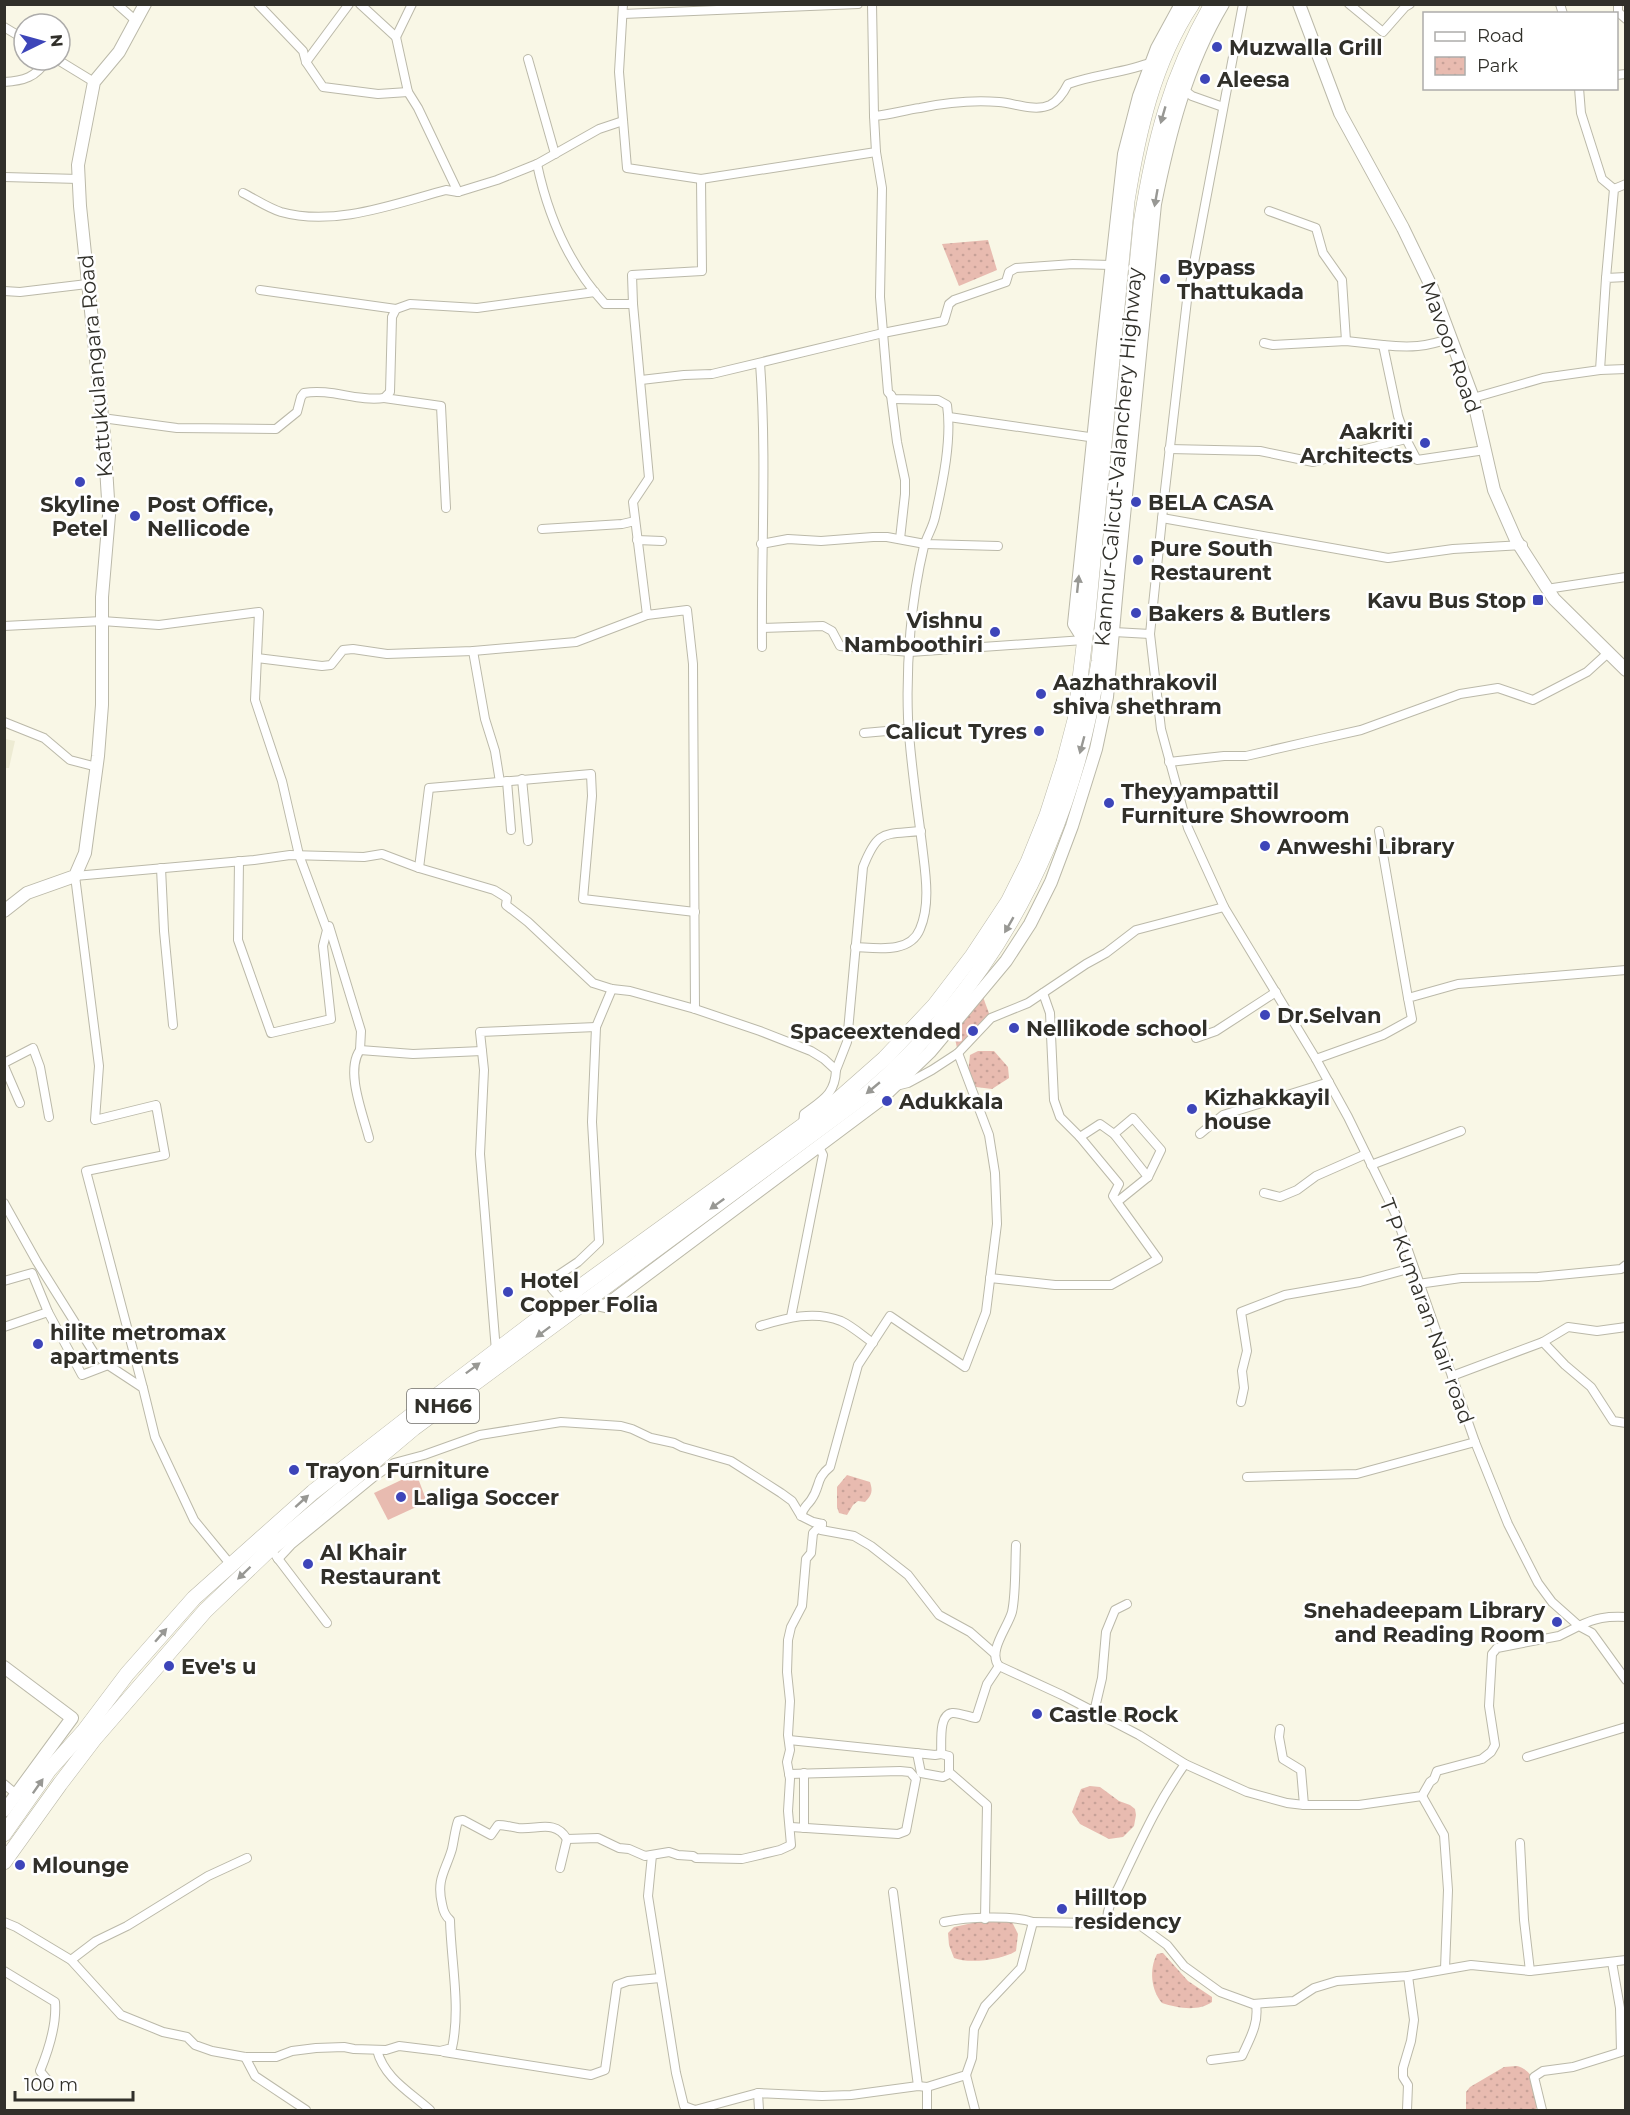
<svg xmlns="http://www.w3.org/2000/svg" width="1630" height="2115" viewBox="0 0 1630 2115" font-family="Montserrat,sans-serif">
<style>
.built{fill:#edebd3}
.grass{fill:#e8bbb0}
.park{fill:url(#park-dots)}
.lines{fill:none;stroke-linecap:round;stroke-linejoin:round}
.street-casing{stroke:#bbb9a9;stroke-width:10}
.secondary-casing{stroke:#bbb9a9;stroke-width:14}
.highway-casing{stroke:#bbb9a9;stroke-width:16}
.street{stroke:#fff;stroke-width:8}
.secondary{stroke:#fff;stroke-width:12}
.highway{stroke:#fff;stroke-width:15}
.oneway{fill:#989894}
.poi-dot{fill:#3d45b9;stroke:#fff;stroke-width:2}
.labels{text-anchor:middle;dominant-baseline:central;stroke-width:5;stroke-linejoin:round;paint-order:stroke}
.shield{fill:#fff;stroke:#6f6e6a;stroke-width:1.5}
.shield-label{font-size:20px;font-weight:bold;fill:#31302a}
.poi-label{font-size:21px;font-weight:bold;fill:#31302a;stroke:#fff;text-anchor:start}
.street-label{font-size:21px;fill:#31302a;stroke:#fff}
</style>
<defs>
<pattern id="park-dots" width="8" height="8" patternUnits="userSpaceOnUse" patternTransform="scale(1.5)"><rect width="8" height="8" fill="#e8bbb0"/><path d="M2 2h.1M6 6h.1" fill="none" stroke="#c7a198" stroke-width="1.8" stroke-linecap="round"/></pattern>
</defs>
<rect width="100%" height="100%" fill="#f9f7e6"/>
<!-- built -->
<polygon class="built" points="5,739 15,741 9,768 5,768"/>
<!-- grass -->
<polygon class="grass" points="416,1473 427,1502 388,1520 374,1493"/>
<!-- park -->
<g class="park">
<polygon points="988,240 997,270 959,286 942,244"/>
<polygon points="983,997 990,1016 957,1048 951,1020"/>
<polygon points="978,1051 994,1051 1008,1067 1009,1078 992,1089 976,1087 968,1073 970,1055"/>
<path d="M847,1475L870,1482C873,1491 872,1495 865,1502L858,1501L853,1505L847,1515L839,1513L837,1507V1487Z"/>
<polygon points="1090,1786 1100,1787 1119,1801 1130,1805 1135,1809 1136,1815 1134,1826 1123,1837 1109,1839 1080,1824 1072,1812 1081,1789"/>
<path d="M977,1922H1012L1018,1934L1016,1951C1002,1960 969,1964 954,1958L949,1945L948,1933L954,1927Z"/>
<path d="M1163,1953L1188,1981L1212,1997V2002C1198,2012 1177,2008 1162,2003C1151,1990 1149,1969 1157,1954Z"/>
<path d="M1517,2066C1533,2070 1537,2086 1542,2100L1535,2110H1466V2092L1470,2087L1504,2067Z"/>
</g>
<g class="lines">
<!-- street casing -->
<g class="street-casing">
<g id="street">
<polyline points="117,4 135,20"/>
<polyline points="258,4 303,51 306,62 323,87 378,94 408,92"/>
<polyline points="623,4 619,72 627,168 701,179"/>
<path d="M872,4L874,116C890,115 904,110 920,108C944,103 974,100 999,102C1014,103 1035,112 1050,105C1058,101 1064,92 1068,84C1095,74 1125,73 1152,62"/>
<path d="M1243,4L1187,300L1165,490L1150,634L1161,729L1188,828L1224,907L1316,1059L1348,1117L1395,1213L1475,1442L1508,1524L1538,1583L1552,1602L1579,1626C1595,1618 1607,1616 1626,1617"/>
<polyline points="1349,4 1383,32 1405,7 1410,4"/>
<polyline points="1560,4 1563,14"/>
<polyline points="1618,4 1618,12 1626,19"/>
<polyline points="623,14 858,4"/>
<polyline points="4,27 24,39"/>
<polyline points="396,37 412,4"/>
<polyline points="528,59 555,154"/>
<polyline points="58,60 94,82"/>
<polyline points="306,62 349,4"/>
<polyline points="1616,75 1626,74"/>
<path d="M4,82C24,81 36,77 47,60"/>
<polyline points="1579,88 1581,113 1602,179 1614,189"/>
<polyline points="1184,90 1192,96 1223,107"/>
<polyline points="537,164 599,129 623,121"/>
<polyline points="4,177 79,179"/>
<path d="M458,192L497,180L537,164C548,216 569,265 605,304H633L632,275L702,271L701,179L876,152L874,116"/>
<path d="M243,193C255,199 268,208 281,212C334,227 394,204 446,190L458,192L418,108L408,92L396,37L360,4"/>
<polyline points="1269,211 1316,228 1323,253 1342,280 1346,341"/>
<polyline points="1606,278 1614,189 1626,184"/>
<polyline points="260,290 396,309"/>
<polyline points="4,291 20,292 87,284"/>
<polyline points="633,304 649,478 633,502 647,615 687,610 693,664 695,1009"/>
<polyline points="1264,343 1273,345 1346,341 1383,345"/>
<path d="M760,363C767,457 761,552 762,647"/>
<polyline points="1600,370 1626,369"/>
<polyline points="641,380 684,375 712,374 883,333 944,321 949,304 954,300 1006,282 1009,272 1016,268 1073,264 1111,265"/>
<polyline points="891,395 897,442 905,480 905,494 900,539"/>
<polyline points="384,398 441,406 446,508"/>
<polyline points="1473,398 1543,378 1600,370 1606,278 1626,277"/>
<polyline points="949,417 1089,437"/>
<path d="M102,418L177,428L276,429L297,412L301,397L304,393C331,388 358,402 384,398L390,392L392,317L396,309L410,304L477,308L595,292"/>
<path d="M1406,439L1398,416L1383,345C1410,348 1426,347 1451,338"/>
<polyline points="1169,449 1260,451 1313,462 1406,439 1417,460 1485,450"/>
<polyline points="1162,518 1388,558 1453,549 1523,545"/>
<polyline points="542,529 622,524 635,521"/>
<polyline points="637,540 662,541"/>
<polyline points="761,544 788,539 821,541 873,537 887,537 925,544 998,546"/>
<polyline points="1553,588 1626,577"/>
<polyline points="4,626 102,621 159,625 259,612 255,700 282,781 299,855 327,930 323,946 331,1019 271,1033 238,940 239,861"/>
<polyline points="762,628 823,626 832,631 840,646 910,652 1084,640"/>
<polyline points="1114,632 1150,634"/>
<polyline points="473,651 485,719 495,751 500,782"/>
<polyline points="257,658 322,666 331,665 343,650 353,649 387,654 473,651 576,642 647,615"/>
<polyline points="4,722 44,738 70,760 97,767"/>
<polyline points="864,733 909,729"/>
<polyline points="1169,762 1224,756 1246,756 1307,742 1361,730 1460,694 1498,688 1533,700 1587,672 1609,652"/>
<polyline points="522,779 528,841"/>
<polyline points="507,781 511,830"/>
<polyline points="1379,831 1408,998"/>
<polyline points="161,868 164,931 173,1025"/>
<polyline points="419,868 429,788 591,774 592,796 583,899 695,912"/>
<polyline points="329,926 361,1031 360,1050"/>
<path d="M855,947C877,948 910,954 920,929C930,906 926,877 923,853C918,809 910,762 908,718C906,663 911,600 924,546C927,536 933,527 935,517C943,482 952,439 947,405L938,400L894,399L888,392L880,297L882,188L876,152"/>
<polyline points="1043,993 1050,1013 1054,1100 1060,1117 1080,1137"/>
<polyline points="1196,1038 1216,1031 1276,992"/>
<polyline points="1316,1059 1383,1035 1412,1019 1408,998 1458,984 1626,970"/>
<polyline points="4,1063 33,1048 40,1067 49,1117"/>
<polyline points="4,1066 20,1103"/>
<path d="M836,1070L847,1042L863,867C878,829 883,835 921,831"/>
<polyline points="896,1086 908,1083 932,1070 958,1053 991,1018 1028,1003 1086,964 1106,953 1136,930 1224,907"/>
<polyline points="1114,1134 1148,1177"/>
<polyline points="1200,1134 1223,1115 1329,1082"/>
<path d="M369,1138C363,1114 345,1071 360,1050L413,1054L482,1051"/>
<polyline points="1371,1165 1461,1131"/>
<polyline points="1264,1193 1280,1197 1297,1190 1316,1176 1366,1154"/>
<polyline points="4,1203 37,1262 94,1353 108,1365 143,1388 155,1437 194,1520 231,1565"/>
<polyline points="990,1278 1055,1285 1111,1285 1158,1259 1117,1202 1148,1177 1161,1150 1133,1118 1114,1134 1100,1124 1080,1137 1119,1184 1113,1196 1117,1202"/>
<polyline points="4,1281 32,1273 48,1312 82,1375 108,1365"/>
<polyline points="1418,1284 1461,1278 1538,1277 1621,1269 1626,1265"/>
<polyline points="562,1300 552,1289 557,1276 578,1262 599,1242 592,1122 596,1027 612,989"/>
<polyline points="791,1317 823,1155 819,1147"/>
<path d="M760,1326C786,1318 814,1310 841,1321C852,1326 863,1336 873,1343"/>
<polyline points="4,1327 48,1312"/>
<polyline points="1543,1342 1568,1327 1597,1331 1626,1327"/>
<polyline points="496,1351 480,1154 484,1070 480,1032 596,1027"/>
<polyline points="1452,1376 1543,1342 1565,1365 1591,1387 1613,1421 1626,1423"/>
<path d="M143,1388L86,1171L165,1155L156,1105L95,1120L99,1066L75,876L254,860L290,855L364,857L382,854L419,868L494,890L507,898L506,905L528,922L593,983L612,989L630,991L695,1009L760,1031L811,1051L824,1059L836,1070C835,1095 822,1100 804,1114L803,1124"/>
<polyline points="1241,1402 1244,1388 1242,1371 1247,1351 1241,1312 1285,1295 1360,1282 1412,1268"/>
<polyline points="1247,1477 1357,1474 1475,1442"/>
<path d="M801,1516C804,1506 806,1507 811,1500C821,1486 815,1479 830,1467L858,1365L890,1316L965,1367L986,1312L997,1224L995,1173L989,1135L958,1053"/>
<polyline points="822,1524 821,1530 854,1536 871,1546 908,1575 939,1615 970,1632 995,1654"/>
<path d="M1016,1545C1015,1565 1016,1594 1012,1612C1008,1627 987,1652 999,1666L1062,1695L1139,1735L1185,1764L1247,1792L1287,1803L1304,1805H1359L1422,1796L1430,1782L1434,1779L1437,1771L1482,1759L1491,1752L1495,1745L1489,1706L1492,1654L1497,1648L1559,1636L1579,1626L1592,1633L1626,1680"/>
<polyline points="276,1556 327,1623"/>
<polyline points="278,1559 291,1545 374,1477 394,1463 424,1455 480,1435 561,1422 621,1426 632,1429 651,1438 674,1443 682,1447 731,1461 781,1493 792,1501 801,1516 813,1522 822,1524"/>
<polyline points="1094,1712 1102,1678 1106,1632 1115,1610 1127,1604"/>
<polyline points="1280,1729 1279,1737 1283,1759 1301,1770 1304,1805"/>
<path d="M789,1740L935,1755L941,1754C942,1743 938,1715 952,1713C958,1712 969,1717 976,1718L987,1684L999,1666"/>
<polyline points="917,1753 921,1773 943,1777 949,1774 949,1756 941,1754"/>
<polyline points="1527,1757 1626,1727"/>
<polyline points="949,1772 987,1805 985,1919"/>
<polyline points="789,1774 900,1771 910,1772 916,1779 906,1831 898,1834 791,1827"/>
<polyline points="4,1784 16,1794"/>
<polyline points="1422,1796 1444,1835 1448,1890 1445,1969"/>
<polyline points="804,1828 804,1773"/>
<polyline points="1520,1843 1524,1920 1530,1971"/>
<polyline points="652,1855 648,1896 676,2073 684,2106 695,2110 758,2093"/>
<polyline points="560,1868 567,1839"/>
<polyline points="893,1892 918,2086"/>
<path d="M1107,1919C1108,1903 1116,1894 1122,1880C1142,1838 1158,1802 1185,1764"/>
<path d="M4,1922L16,1927L71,1960L121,2015L163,2032L187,2037L195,2045L212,2051L245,2057H276L292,2051L316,2048L344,2047L354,2049L386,2050L399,2046L440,2051L452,2048C461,2007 451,1962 450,1920C445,1916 443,1910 442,1904C436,1879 446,1870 452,1849C454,1840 455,1830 458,1821L463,1820L491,1835L498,1825C505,1825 511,1827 518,1828C537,1830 555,1819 567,1839L598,1838L619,1848L629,1849L645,1856L669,1852L678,1855L693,1856L696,1858L742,1859L780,1850L791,1845L788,1811L790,1779L787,1762L790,1750L788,1735L790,1701L787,1672L788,1640L791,1627L802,1606L806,1559L811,1553L813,1533L822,1524"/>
<path d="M944,1922C967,1917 1011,1915 1033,1922"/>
<polyline points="71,1960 96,1941 127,1926 208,1876 247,1858"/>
<path d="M4,1971L55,2002C57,2025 49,2049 40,2071L49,2082"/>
<path d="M377,2050C384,2078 410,2092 430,2110"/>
<polyline points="444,2052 591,2075 605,2070 617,1985 628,1981 660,1978"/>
<polyline points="245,2057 255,2076 306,2110"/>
<path d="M1211,2060L1242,2056C1250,2038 1259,2024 1256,2004"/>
<polyline points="966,2075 975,2110"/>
<polyline points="927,2087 927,2110"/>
<polyline points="759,2110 758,2093 822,2096 851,2095 918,2086 927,2087 966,2075 972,2058 974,2029 985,2006 1021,1968 1033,1922 1091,1923 1107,1919 1141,1926 1167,1945 1184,1966 1220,1992 1253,2004 1294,2001 1314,1988 1337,1981 1408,1976 1471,1965 1530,1971 1626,1960"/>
<polyline points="1407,2110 1408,2085 1403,2077 1403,2068 1411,2041 1414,2020 1408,1976"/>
<polyline points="1542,2110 1534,2077 1543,2071 1573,2067 1621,2052 1620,2008 1612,1962"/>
</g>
</g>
<!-- secondary casing -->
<g class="secondary-casing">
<g id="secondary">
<polyline points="1299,4 1340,113 1403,228 1432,288 1473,398 1494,490 1516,540 1554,599 1626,670"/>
<path d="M1114,581L1118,576L1155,204C1169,135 1186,66 1223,4"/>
<polyline points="1084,640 1074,624 1103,344 1124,154 1139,96 1157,48 1181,4"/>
<polyline points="4,911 27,893 75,876 85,853 98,756 102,705 102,597 109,515 104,435 80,206 78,165 94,82 119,52 145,4"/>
<polyline points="583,1301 605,1306 879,1101 930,1052 1006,961 1030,924 1051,882 1072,826 1096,749 1107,697 1118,576"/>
<polyline points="4,1667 72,1718 4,1811"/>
</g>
</g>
<!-- highway casing -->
<g class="highway-casing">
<g id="highway">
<path d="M4,1834L49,1770L84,1731L127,1674L194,1598L313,1492L426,1404L580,1287L834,1103L885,1058L934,1006L973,955L1008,902L1028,862L1047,815L1064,762L1075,720L1088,613L1127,201C1138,133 1153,63 1192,4"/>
<path d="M4,1862L60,1784L95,1738L205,1611L270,1549L414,1428L868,1093C1000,979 1073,833 1099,661L1141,224C1154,141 1170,78 1212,4"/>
</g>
</g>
<!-- street -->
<use href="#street" class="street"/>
<!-- secondary -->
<use href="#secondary" class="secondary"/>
<!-- highway -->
<use href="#highway" class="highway"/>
</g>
<!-- one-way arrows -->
<defs><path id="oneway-solid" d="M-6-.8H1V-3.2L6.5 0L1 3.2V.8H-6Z" transform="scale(1.5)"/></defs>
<g class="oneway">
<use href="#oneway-solid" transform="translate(1163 115) rotate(106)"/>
<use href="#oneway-solid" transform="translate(1156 198) rotate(100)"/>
<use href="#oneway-solid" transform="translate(1078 584) rotate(-84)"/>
<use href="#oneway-solid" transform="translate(1082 745) rotate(105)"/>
<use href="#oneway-solid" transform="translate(1009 925) rotate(120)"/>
<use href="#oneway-solid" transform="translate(873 1088) rotate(140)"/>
<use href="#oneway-solid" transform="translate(717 1204) rotate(144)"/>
<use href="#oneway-solid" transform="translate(543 1332) rotate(143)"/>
<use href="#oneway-solid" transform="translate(473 1368) rotate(-37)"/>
<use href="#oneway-solid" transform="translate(302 1501) rotate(-42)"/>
<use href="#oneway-solid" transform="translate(244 1573) rotate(136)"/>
<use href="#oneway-solid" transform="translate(161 1635) rotate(-49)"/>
<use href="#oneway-solid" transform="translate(38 1786) rotate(-55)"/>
</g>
<!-- markers -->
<g class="poi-dot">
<circle cx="1217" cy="47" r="6"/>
<circle cx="1205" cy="79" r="6"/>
<circle cx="1165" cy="279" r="6"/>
<circle cx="1425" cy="443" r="6"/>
<circle cx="80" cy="482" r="6"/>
<circle cx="1136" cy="502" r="6"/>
<circle cx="135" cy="516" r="6"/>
<circle cx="1138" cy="560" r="6"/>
<rect x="1532" y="594" width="12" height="12" rx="3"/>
<circle cx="1136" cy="613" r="6"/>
<circle cx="995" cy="632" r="6"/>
<circle cx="1041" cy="694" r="6"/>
<circle cx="1039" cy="731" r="6"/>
<circle cx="1109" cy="803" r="6"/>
<circle cx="1265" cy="846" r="6"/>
<circle cx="1265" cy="1015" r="6"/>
<circle cx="1014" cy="1028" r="6"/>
<circle cx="973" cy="1031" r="6"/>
<circle cx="887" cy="1101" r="6"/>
<circle cx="1192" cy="1109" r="6"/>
<circle cx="508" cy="1292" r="6"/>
<circle cx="38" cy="1344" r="6"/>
<circle cx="294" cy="1470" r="6"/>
<circle cx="401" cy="1497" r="6"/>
<circle cx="308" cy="1564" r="6"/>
<circle cx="1557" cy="1622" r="6"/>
<circle cx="169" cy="1666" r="6"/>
<circle cx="1037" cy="1714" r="6"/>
<circle cx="20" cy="1865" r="6"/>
<circle cx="1062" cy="1909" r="6"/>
</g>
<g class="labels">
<!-- shield labels -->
<rect class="shield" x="407" y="1389" width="72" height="34" rx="4.5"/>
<g class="shield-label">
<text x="443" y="1406">NH66</text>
</g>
<!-- poi labels -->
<g class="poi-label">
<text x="1229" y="47">Muzwalla Grill</text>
<text x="1217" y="79">Aleesa</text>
<text x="1177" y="267">Bypass<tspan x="1177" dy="24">Thattukada</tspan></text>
<text x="1413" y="431" text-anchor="end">Aakriti<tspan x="1413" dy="24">Architects</tspan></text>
<text x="1148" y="502">BELA CASA</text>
<text x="80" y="504" text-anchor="middle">Skyline<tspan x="80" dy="24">Petel</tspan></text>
<text x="147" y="504">Post Office,<tspan x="147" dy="24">Nellicode</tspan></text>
<text x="1150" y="548">Pure South<tspan x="1150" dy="24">Restaurent</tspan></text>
<text x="1526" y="600" text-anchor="end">Kavu Bus Stop</text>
<text x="1148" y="613">Bakers &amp; Butlers</text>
<text x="983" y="620" text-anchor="end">Vishnu<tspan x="983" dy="24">Namboothiri</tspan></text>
<text x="1053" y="682">Aazhathrakovil<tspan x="1053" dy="24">shiva shethram</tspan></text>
<text x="1027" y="731" text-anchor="end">Calicut Tyres</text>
<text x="1121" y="791">Theyyampattil<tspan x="1121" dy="24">Furniture Showroom</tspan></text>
<text x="1277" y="846">Anweshi Library</text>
<text x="1277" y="1015">Dr.Selvan</text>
<text x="1026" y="1028">Nellikode school</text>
<text x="961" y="1031" text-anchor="end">Spaceextended</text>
<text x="1204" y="1097">Kizhakkayil<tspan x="1204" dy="24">house</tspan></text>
<text x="899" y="1101">Adukkala</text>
<text x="520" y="1280">Hotel<tspan x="520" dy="24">Copper Folia</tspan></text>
<text x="50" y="1332">hilite metromax<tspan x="50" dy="24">apartments</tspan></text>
<text x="306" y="1470">Trayon Furniture</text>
<text x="413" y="1497">Laliga Soccer</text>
<text x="320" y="1552">Al Khair<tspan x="320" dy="24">Restaurant</tspan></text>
<text x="1545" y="1610" text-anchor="end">Snehadeepam Library<tspan x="1545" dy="24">and Reading Room</tspan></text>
<text x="181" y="1666">Eve's u</text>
<text x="1049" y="1714">Castle Rock</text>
<text x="32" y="1865">Mlounge</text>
<text x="1074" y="1897">Hilltop<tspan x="1074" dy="24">residency</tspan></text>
</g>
<!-- street labels -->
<g class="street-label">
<text transform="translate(1451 347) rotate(70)">Mavoor Road</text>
<text transform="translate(95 366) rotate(-95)">Kattukulangara Road</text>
<text transform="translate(1118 457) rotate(-85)">Kannur-Calicut-Valanchery Highway</text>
<text transform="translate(1427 1311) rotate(70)">T P Kumaran Nair road</text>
</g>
</g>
<!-- border -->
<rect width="1630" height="2115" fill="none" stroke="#31302a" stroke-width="12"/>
<!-- legend -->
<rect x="1423" y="12" width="195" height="78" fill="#ffffff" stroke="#adacaa" stroke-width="1.5"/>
<rect x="1435" y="32" width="30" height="9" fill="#ffffff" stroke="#adacaa" stroke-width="1.5"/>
<text x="1477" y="42" font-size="18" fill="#31302a">Road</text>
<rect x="1435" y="57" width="30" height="18" fill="url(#park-dots)" stroke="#adacaa" stroke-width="1.5"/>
<text x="1477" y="72" font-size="18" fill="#31302a">Park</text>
<!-- north arrow -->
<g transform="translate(42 42) rotate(85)"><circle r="28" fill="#ffffff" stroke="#adacaa" stroke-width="1.5"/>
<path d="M0-4.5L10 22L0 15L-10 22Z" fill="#3d45b9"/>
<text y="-9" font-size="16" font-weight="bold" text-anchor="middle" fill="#31302a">N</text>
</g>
<!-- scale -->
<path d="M15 2091v9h118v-9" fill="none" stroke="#31302a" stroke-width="3"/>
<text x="24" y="2091" font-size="18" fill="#31302a" stroke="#ffffff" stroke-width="4.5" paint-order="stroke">100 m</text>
</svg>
